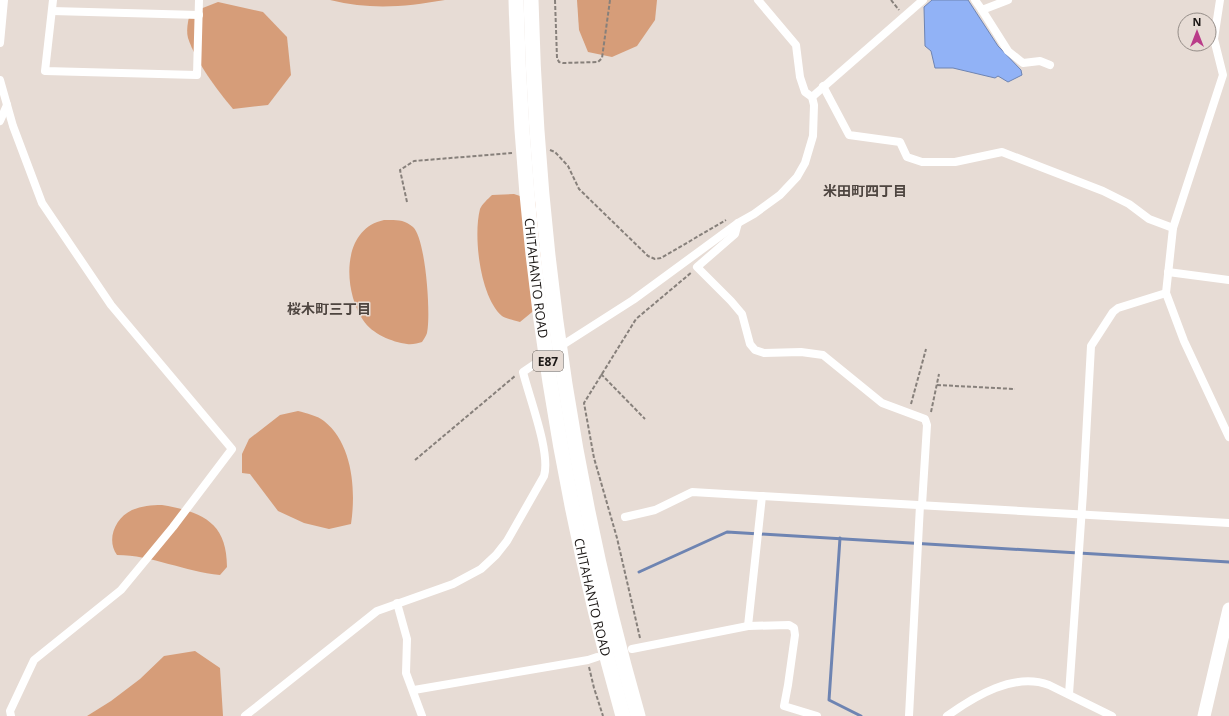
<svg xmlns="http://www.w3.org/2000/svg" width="1229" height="716" viewBox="0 0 1229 716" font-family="'Open Sans','Noto Sans JP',sans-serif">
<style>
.green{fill:#d69d79}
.water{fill:#91b2f6;stroke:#6e84b2}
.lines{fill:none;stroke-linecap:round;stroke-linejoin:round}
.stream{stroke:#6e84b2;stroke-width:3}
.path{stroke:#87807b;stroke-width:2;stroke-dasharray:4 2;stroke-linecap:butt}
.street{stroke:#fff;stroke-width:8}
.primary{stroke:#fff;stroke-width:13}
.highway{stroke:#fff;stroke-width:15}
.labels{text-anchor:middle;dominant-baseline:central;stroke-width:3;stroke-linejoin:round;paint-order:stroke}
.shield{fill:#e7dcd5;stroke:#58524f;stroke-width:1}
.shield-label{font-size:12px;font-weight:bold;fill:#1b1715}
.street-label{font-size:13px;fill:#1b1715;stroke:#e7dcd5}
.neighbourhood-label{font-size:14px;font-weight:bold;fill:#4e4540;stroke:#e7dcd5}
</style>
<rect width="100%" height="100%" fill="#e7dcd5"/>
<!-- green -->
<g class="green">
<path d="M330,0H445C404,7 371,10 330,0Z"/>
<polygon points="577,0 657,0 655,20 637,46 612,57 588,52 579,30"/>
<path d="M218,2L263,12L287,37L291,75L268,105L233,109C217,90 196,62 188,38C186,30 188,21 190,13Z"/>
<path d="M514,194L547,205L537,308L520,322C515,320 506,319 502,316C480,297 473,236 480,209C482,204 488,199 492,195Z"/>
<path d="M384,220C395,220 404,219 413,227C426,239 431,316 427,333C426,336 424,339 422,342C418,343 412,345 407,344C392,342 372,334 363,320C343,290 341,229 384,220Z"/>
<path d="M298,411C306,413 318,416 324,421C353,444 356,491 351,524L329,529L304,523L278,511L250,474L242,473V454L249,439L280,415Z"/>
<path d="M162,505C202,512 227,522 227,567L220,575C185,572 152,555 117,555C106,540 115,518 132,510C142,506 151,505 162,505Z"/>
<polygon points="195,651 220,668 223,716 87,716 111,701 140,679 164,656"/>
</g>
<!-- water -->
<polygon class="water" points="932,0 968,0 998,46 1021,70 1022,75 1008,82 998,76 995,78 953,68 935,68 931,51 925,46 924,7"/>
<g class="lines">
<!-- stream -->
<g class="stream">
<polyline points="840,538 829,700 861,716"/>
<polyline points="639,572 727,532 1229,562"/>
</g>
<!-- path -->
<g class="path">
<polyline points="555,0 557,58 559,62 563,63 598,62 602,58 610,0"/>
<polyline points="891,0 899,10"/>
<polyline points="550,150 555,152 568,166 579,189 648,256 655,259 661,258 726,220"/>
<polyline points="407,202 400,170 414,161 512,153"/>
<polyline points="601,374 645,419"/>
<polyline points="937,385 1015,389"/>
<polyline points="911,404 926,349"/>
<polyline points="931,412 939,374"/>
<polyline points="415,460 515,376"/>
<polyline points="640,638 617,538 594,458 584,403 636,319 692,272"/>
<polyline points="589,667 594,688 603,716"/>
</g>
<!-- street -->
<g class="street">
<polyline points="53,0 45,71 197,75 199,0"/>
<polyline points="975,0 982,10 1008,0"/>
<polyline points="1220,0 1214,39 1223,75 1173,228 1166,293 1184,341 1229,437"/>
<polyline points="982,10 1008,51 1023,63 1040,61 1050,65"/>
<polyline points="52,11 199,15"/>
<polyline points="0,43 4,0"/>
<polyline points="0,80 13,126 42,203 111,305 232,449 173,527 121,590 34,660 10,711 11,716"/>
<polyline points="823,86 849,135 900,142 907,157 922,162 955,162 1002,152 1103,191 1129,204 1149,219 1173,228"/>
<polyline points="812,97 923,0"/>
<polyline points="0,121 7,105"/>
<polyline points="738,223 735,234 697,267 731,301 742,314 750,344 755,350 764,353 801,352 823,355 882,403 925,419 927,425 922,505"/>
<polyline points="1168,272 1229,280"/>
<polyline points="558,348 633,300 738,223 754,214 780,195 797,177 805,163 813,136 814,105 812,97 805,92 800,77 796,45 758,0"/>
<polyline points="625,517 655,510 692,492 1229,523"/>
<polyline points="397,603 407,639 406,673 422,716"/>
<polyline points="748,626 762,496"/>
<polyline points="632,649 748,626 789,625 794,628 795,635 788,685 784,706 817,716"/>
<polyline points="414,690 588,660 597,657"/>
<polyline points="1069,694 1083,493 1091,346 1113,312 1118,308 1166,293"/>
<path d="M245,716L377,611L453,584L481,569L496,555L507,541L544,476C551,453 529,397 523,372L548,355"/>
<polyline points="909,716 920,505"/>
<path d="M947,716C975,696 1014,672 1049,685L1112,716"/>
</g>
<!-- primary -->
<polyline class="primary" points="1204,716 1229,609"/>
<!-- highway -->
<g class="highway">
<path id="s1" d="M516,0C522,241 557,484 623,716"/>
<path d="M531,0C537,242 571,483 638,716"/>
</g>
</g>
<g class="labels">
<!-- shield labels -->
<rect class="shield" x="533" y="351" width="30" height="20" rx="3"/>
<g class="shield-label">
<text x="548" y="361">E87</text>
</g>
<!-- street labels -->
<g class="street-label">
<text stroke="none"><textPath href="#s1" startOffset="279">CHITAHANTO ROAD</textPath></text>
<text stroke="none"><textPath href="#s1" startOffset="603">CHITAHANTO ROAD</textPath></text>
</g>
<!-- neighbourhood labels -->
<g class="neighbourhood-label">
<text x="865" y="190">米田町四丁目</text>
<text x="329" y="308">桜木町三丁目</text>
</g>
</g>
<!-- north arrow -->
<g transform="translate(1197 32)"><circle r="19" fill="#e7dcd5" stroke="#958d88"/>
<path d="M0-3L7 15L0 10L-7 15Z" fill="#ba3c89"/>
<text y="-6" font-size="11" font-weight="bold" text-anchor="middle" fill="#1b1715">N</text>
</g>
</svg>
